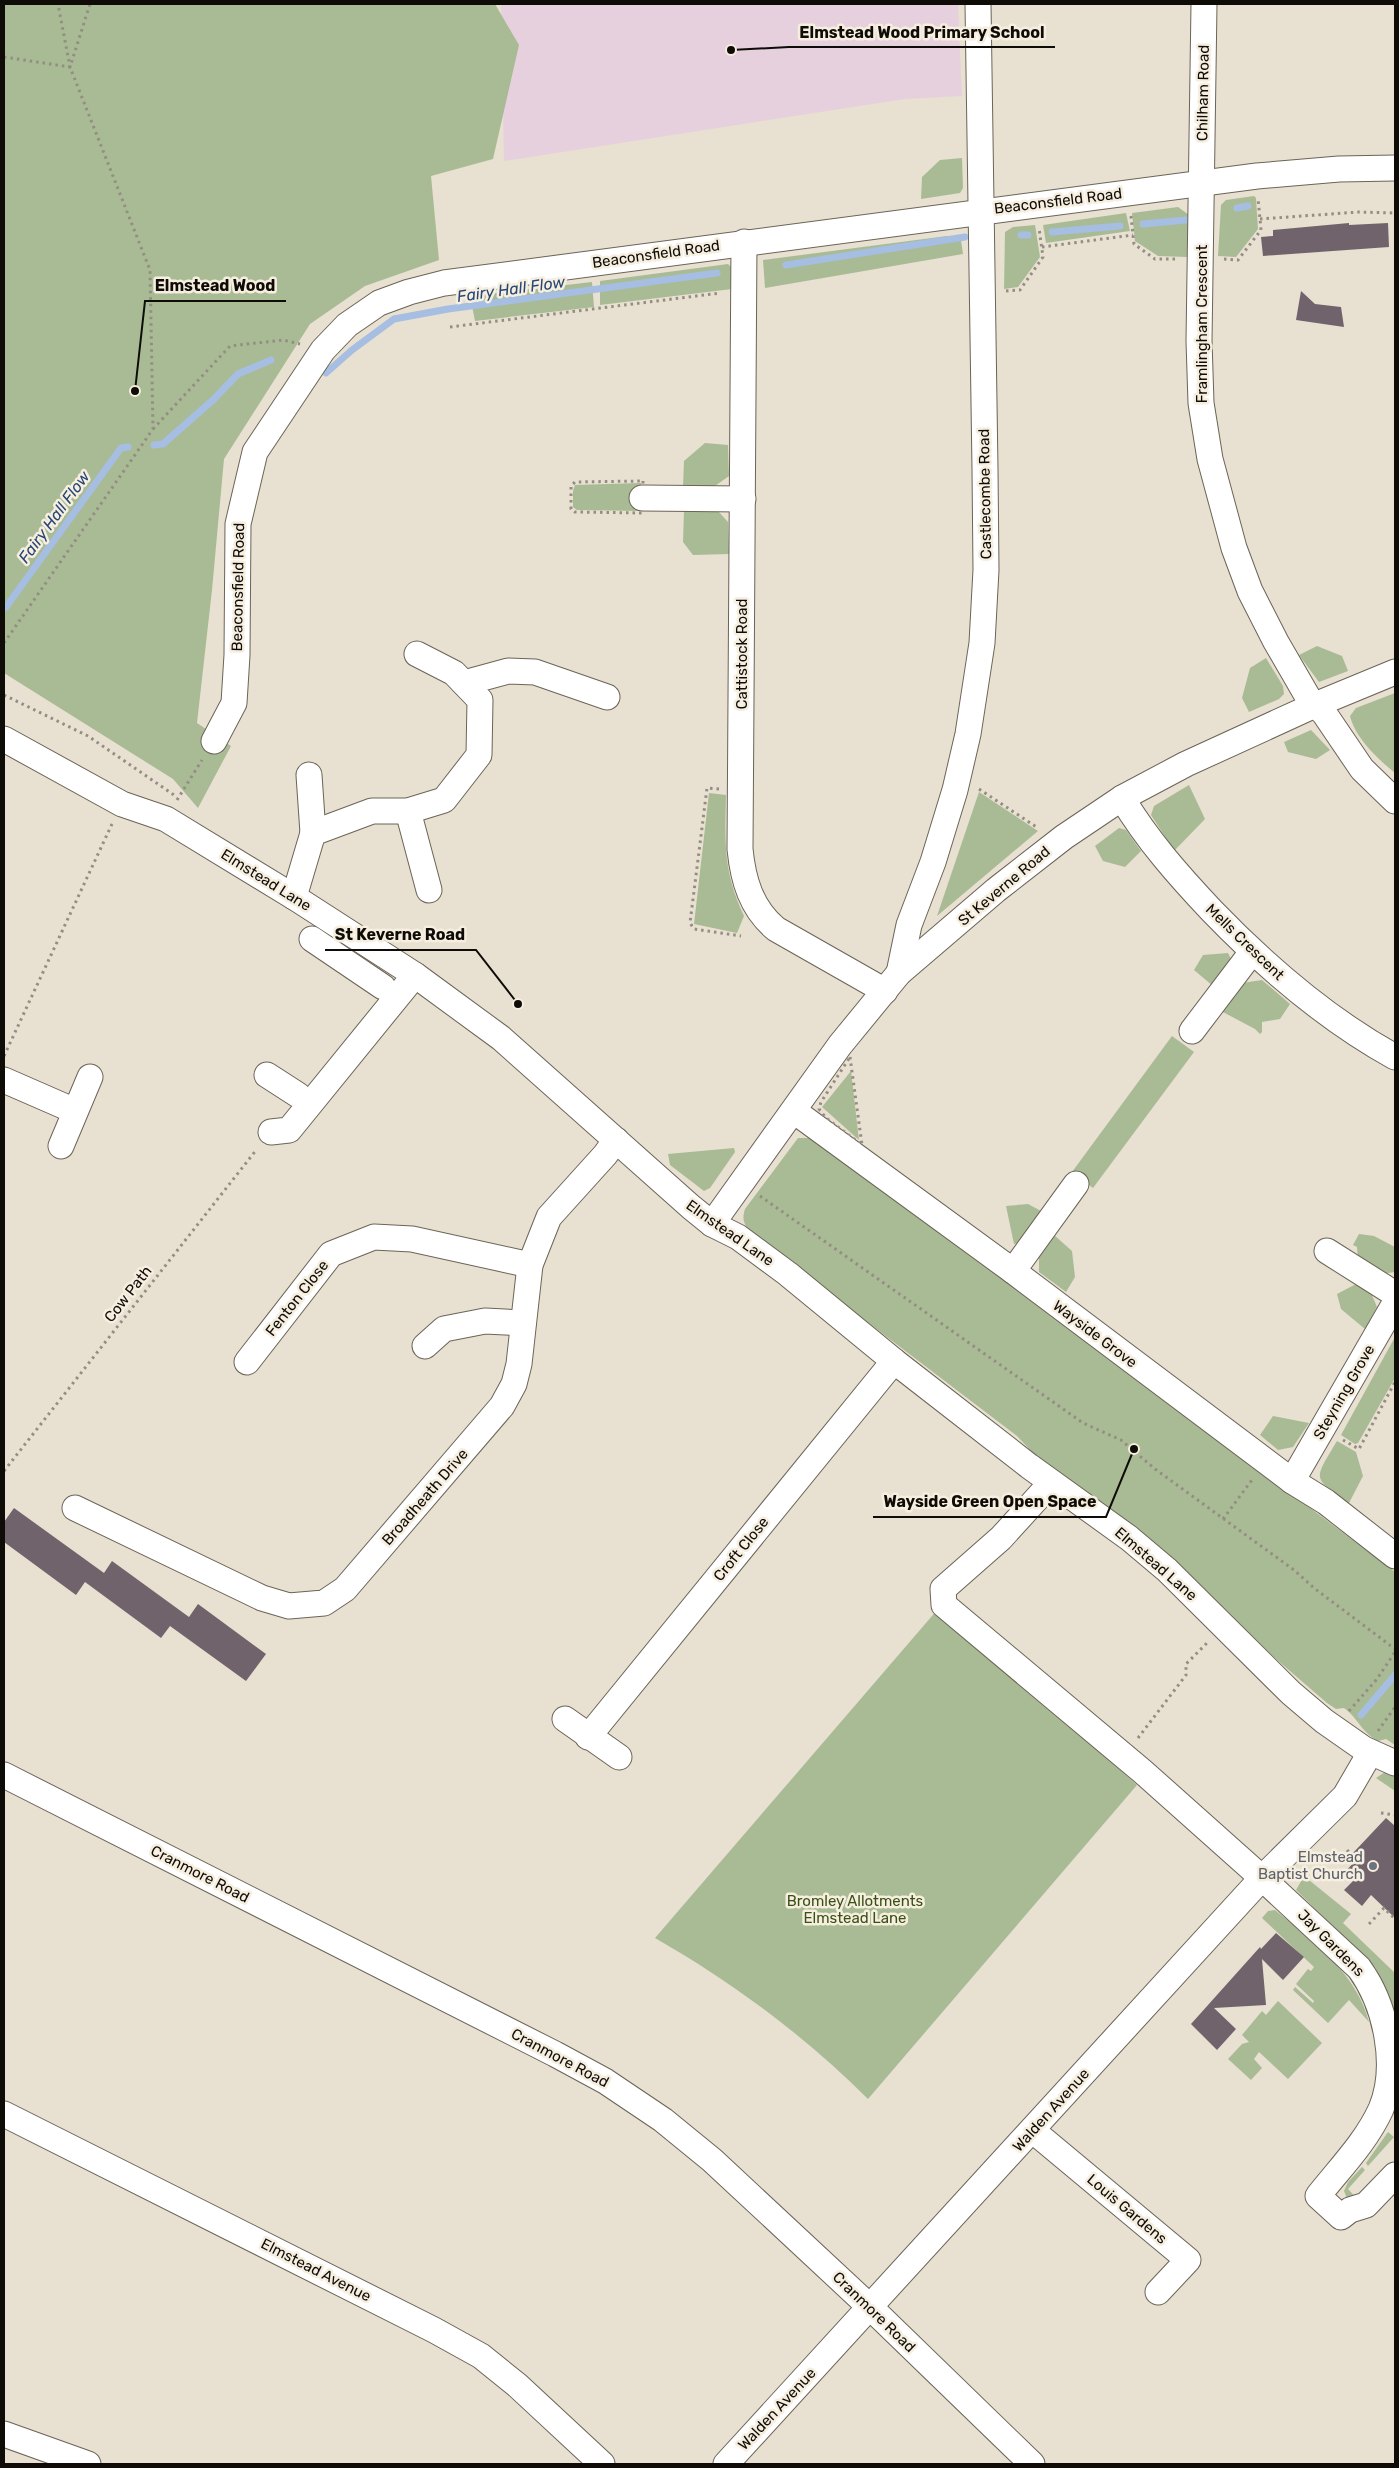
<svg xmlns="http://www.w3.org/2000/svg" width="1399" height="2468" viewBox="0 0 1399 2468" font-family="Rubik,sans-serif">
<style>
.education{fill:#e6d0de}
.green{fill:#a9bb94}
.lines{fill:none;stroke-linecap:round;stroke-linejoin:round}
.stream{stroke:#a5bee2;stroke-width:7}
.building{fill:#71636b}
.minor-casing{stroke:#6b6457;stroke-width:27}
.path{stroke:#948d83;stroke-width:3;stroke-dasharray:2.5 4;stroke-linecap:butt}
.minor{stroke:#fff;stroke-width:25}
.worship-dot{fill:#6b7280;stroke:#f6eedf;stroke-width:2}
.labels{text-anchor:middle;dominant-baseline:central;stroke-width:5;stroke-linejoin:round;paint-order:stroke}
.street-label{font-size:15px;fill:#0f0c08;stroke:#f6eedf}
.worship-label{font-size:15px;fill:#5b616d;stroke:#f6eedf;text-anchor:end}
.park-label{font-size:15px;fill:#395014;stroke:#f6eedf}
.water-label{font-size:16px;font-style:italic;fill:#264675;stroke:#f6eedf}
.leader{fill:none;stroke:#0f0c08;stroke-width:2}
.callout-dot{fill:#0f0c08;stroke:#f6eedf;stroke-width:2}
.callout-label{font-size:16px;text-anchor:middle;font-weight:bold;fill:#0f0c08;stroke:#f6eedf;stroke-width:5;stroke-linejoin:round;paint-order:stroke}
</style>
<rect width="100%" height="100%" fill="#e8e0d1"/>
<!-- education -->
<polygon class="education" points="501,4 958,4 962,96 905,99 504,161"/>
<!-- green -->
<g class="green">
<polygon points="4,4 495,4 519,45 493,159 431,176 439,260 365,286 310,324 224,459 212,590 197,723 231,746 198,808 173,779 4,673"/>
<polygon points="962,158 963,188 960,193 921,199 922,177 940,160"/>
<polygon points="1254,196 1256,198 1258,229 1236,257 1218,256 1221,205 1226,200"/>
<polygon points="1178,207 1189,215 1187,257 1158,256 1135,241 1132,213"/>
<polygon points="1126,213 1130,231 1046,243 1043,225"/>
<polygon points="1035,225 1040,257 1018,287 1004,289 1005,232 1013,227"/>
<polygon points="947,236 955,236 961,240 963,254 765,288 763,260"/>
<polygon points="728,264 732,268 732,289 600,305 600,281"/>
<polygon points="592,282 594,307 475,321 470,296"/>
<polygon points="705,443 728,445 729,476 715,486 683,487 684,461"/>
<polygon points="641,483 640,511 577,510 573,507 573,491 575,485"/>
<polygon points="684,510 717,510 728,522 729,554 693,555 683,542"/>
<polygon points="1317,646 1342,656 1348,671 1319,682 1299,655"/>
<polygon points="1266,658 1283,686 1284,694 1279,699 1249,712 1242,698 1250,668"/>
<path d="M1395,693V773C1379,760 1355,738 1350,716L1356,708Z"/>
<polygon points="1311,730 1330,750 1316,759 1288,752 1284,742"/>
<polygon points="1189,785 1205,819 1174,851 1151,815 1154,806"/>
<polygon points="979,792 1038,831 937,916"/>
<path d="M709,793L726,795C725,843 723,871 744,916L737,933L694,924Z"/>
<polygon points="1119,828 1126,830 1141,851 1125,867 1103,861 1095,846"/>
<polygon points="1228,953 1231,959 1213,986 1194,970 1203,955"/>
<polygon points="1262,980 1290,1004 1280,1019 1262,1022 1262,1032 1260,1034 1255,1029 1221,1011 1242,983"/>
<polygon points="1172,1036 1194,1052 1093,1188 1072,1172"/>
<polygon points="851,1071 859,1140 822,1107"/>
<path d="M798,1138H820L1395,1572V1745L1386,1739L1378,1741C1361,1732 1359,1719 1344,1708L1336,1709L1327,1703L1276,1659L1167,1558L1053,1474L1017,1436L753,1235C745,1226 741,1221 745,1209Z"/>
<polygon points="734,1148 735,1152 710,1188 704,1191 670,1165 668,1154"/>
<polygon points="1028,1204 1041,1211 1020,1243 1014,1244 1006,1206"/>
<polygon points="1359,1234 1374,1236 1395,1247 1395,1272 1382,1274 1358,1260 1357,1247 1353,1245"/>
<polygon points="1054,1235 1072,1251 1075,1277 1066,1292 1039,1272 1039,1257"/>
<polygon points="1356,1284 1371,1293 1377,1307 1365,1329 1341,1309 1337,1294"/>
<polygon points="1395,1337 1395,1378 1358,1443 1355,1444 1341,1435"/>
<polygon points="1273,1416 1278,1417 1309,1423 1293,1447 1278,1450 1260,1435"/>
<path d="M1337,1441L1356,1452L1363,1476L1349,1503C1311,1477 1314,1480 1337,1441Z"/>
<path d="M938,1609L1137,1785L868,2099C805,2036 732,1982 655,1938Z"/>
<polygon points="1385,1772 1395,1774 1395,1791 1376,1778"/>
<polygon points="1304,1876 1351,1914 1343,1923 1395,1973 1395,2024 1389,1998 1375,1967 1296,1890"/>
<path d="M1275,1910C1312,1939 1357,1974 1369,2022L1349,2000L1328,2023L1293,1990L1295,1987L1313,2003L1314,2001L1296,1984L1308,1969L1311,1971L1314,1967L1262,1918L1268,1911Z"/>
<polygon points="1278,2001 1322,2043 1288,2079 1259,2052 1254,2059 1262,2068 1251,2080 1228,2059 1242,2044 1249,2042 1242,2035 1262,2011 1266,2015"/>
<polygon points="1388,2132 1394,2137 1368,2166 1366,2163"/>
<polygon points="1362,2167 1365,2170 1348,2189 1358,2200 1349,2203 1344,2191 1348,2182"/>
</g>
<g class="lines">
<!-- stream -->
<g class="stream">
<polyline points="1237,208 1248,206"/>
<polyline points="1143,224 1186,220"/>
<polyline points="1052,232 1120,226"/>
<polyline points="1021,235 1028,235"/>
<polyline points="786,265 965,237"/>
<polyline points="326,373 352,350 394,319 448,309 717,273"/>
<polyline points="154,445 163,444 213,400 238,374 271,360"/>
<polyline points="6,607 121,448 128,447"/>
<polyline points="1361,1715 1395,1675"/>
</g>
</g>
<!-- building -->
<g class="building">
<polygon points="1349,223 1349,225 1388,223 1389,247 1263,256 1261,237 1273,236 1273,230"/>
<polygon points="1301,291 1315,304 1341,307 1344,327 1296,320"/>
<polygon points="14,1508 104,1573 112,1561 189,1617 198,1604 266,1654 246,1681 170,1626 161,1638 85,1582 76,1595 4,1542 4,1522"/>
<polygon points="1386,1818 1395,1826 1395,1918 1371,1895 1362,1906 1344,1890 1353,1881 1344,1873 1358,1858 1353,1853"/>
<polygon points="1276,1933 1304,1957 1283,1980 1262,1959 1266,2005 1214,2008 1236,2029 1217,2050 1191,2024 1260,1947 1261,1949"/>
</g>
<g class="lines">
<!-- minor casing -->
<g class="minor-casing">
<g id="minor">
<polyline points="1204,4 1199,341 1201,403 1210,459 1234,548 1250,591 1276,642 1309,699 1324,713 1362,769 1395,801"/>
<path d="M744,242L740,849C743,880 751,908 776,929L885,991"/>
<polyline points="642,498 743,499"/>
<polyline points="464,683 508,671 535,672 607,697"/>
<polyline points="4,739 122,804 166,819 294,897 415,975 501,1038 691,1207 712,1224 738,1237 788,1274 894,1361 1029,1466 1129,1538 1167,1570 1291,1693 1324,1721 1364,1749 1395,1763"/>
<polyline points="214,741 234,703 237,655 238,524 255,452 323,350 347,325 379,303 409,292 444,283 1257,176 1339,169 1395,168"/>
<polyline points="309,775 313,833"/>
<path d="M1122,798C1147,840 1179,876 1212,911C1267,968 1326,1019 1395,1057"/>
<polyline points="408,811 429,890"/>
<polyline points="294,897 313,833 372,811 408,811 444,800 479,755 480,700 454,673 417,654"/>
<polyline points="312,939 383,987"/>
<polyline points="899,973 909,925 933,862 955,790 968,734 982,643 986,570 985,469 978,4"/>
<polyline points="1192,1031 1252,952"/>
<polyline points="267,1075 298,1095"/>
<polyline points="4,1080 75,1111"/>
<polyline points="794,1111 1013,1271 1292,1481 1326,1502 1395,1556"/>
<polyline points="271,1132 289,1130 415,975"/>
<polyline points="61,1146 90,1077"/>
<polyline points="712,1224 840,1045 899,973 996,890 1064,837 1122,798 1186,764 1315,705 1395,672"/>
<polyline points="1327,1251 1395,1294"/>
<polyline points="1013,1271 1076,1184"/>
<polyline points="425,1346 444,1329 485,1321 523,1323"/>
<polyline points="247,1362 331,1254 374,1237 412,1239 530,1265"/>
<polyline points="1292,1481 1395,1303"/>
<path d="M1051,1483L1001,1538L943,1589L944,1605L1142,1771L1262,1878L1359,1968C1386,2005 1399,2066 1381,2109C1366,2142 1340,2168 1318,2196L1341,2217L1350,2210L1366,2205L1395,2175"/>
<polyline points="75,1508 262,1598 289,1606 324,1603 345,1589 502,1406 514,1384 519,1364 530,1265 549,1217 605,1155 616,1140"/>
<polyline points="565,1719 619,1757"/>
<polyline points="588,1737 894,1361"/>
<polyline points="4,1775 555,2054 605,2081 663,2120 712,2160 871,2308 1032,2464"/>
<polyline points="4,2114 434,2330 481,2356 517,2385 602,2464"/>
<polyline points="1032,2130 1188,2260 1158,2292"/>
<polyline points="4,2434 88,2464"/>
<polyline points="726,2464 1262,1878 1345,1796 1370,1753"/>
</g>
</g>
<!-- path -->
<g class="path">
<polyline points="4,57 70,67 90,4"/>
<polyline points="1131,216 1134,244 1155,259 1178,259"/>
<polyline points="1260,219 1359,212 1395,213"/>
<polyline points="1042,247 1133,235"/>
<polyline points="1224,259 1238,260 1261,230 1258,198"/>
<polyline points="1006,291 1020,290 1043,257 1039,228"/>
<polyline points="450,327 720,293"/>
<polyline points="153,429 230,346 283,340 300,344"/>
<polygon points="643,481 642,513 575,512 571,509 571,486 575,482"/>
<polyline points="4,643 153,429 150,270 70,67 58,4"/>
<polyline points="4,695 88,736 174,795"/>
<polyline points="719,789 707,788 690,923 694,929 741,936"/>
<polyline points="979,789 1038,828"/>
<polyline points="177,800 202,760"/>
<polyline points="4,1056 112,824"/>
<polygon points="850,1057 862,1145 826,1118 819,1109 821,1102"/>
<polyline points="760,1196 1083,1423 1121,1440 1155,1469 1294,1570 1314,1588 1395,1649"/>
<polyline points="1343,1440 1359,1449 1395,1382"/>
<polyline points="4,1471 257,1149"/>
<polyline points="1223,1519 1252,1480"/>
<polyline points="1349,1711 1377,1679 1395,1652"/>
<polyline points="1378,1731 1395,1707"/>
<polyline points="1138,1738 1186,1675 1186,1664 1208,1642"/>
<polyline points="1381,1813 1395,1815"/>
<polyline points="1347,1850 1356,1860"/>
<polyline points="1369,1924 1384,1908 1395,1919"/>
</g>
<!-- minor -->
<use href="#minor" class="minor"/>
</g>
<!-- markers -->
<circle class="worship-dot" cx="1373" cy="1866" r="5"/>
<g class="labels">
<!-- street labels -->
<g class="street-label">
<text transform="translate(1203 93) rotate(-89)">Chilham Road</text>
<text transform="translate(1058 201) rotate(-7)">Beaconsfield Road</text>
<text transform="translate(656 254) rotate(-8)">Beaconsfield Road</text>
<text transform="translate(1202 324) rotate(-90)">Framlingham Crescent</text>
<text transform="translate(985 494) rotate(-91)">Castlecombe Road</text>
<text transform="translate(238 587) rotate(-89)">Beaconsfield Road</text>
<text transform="translate(742 654) rotate(-90)">Cattistock Road</text>
<text transform="translate(266 880) rotate(32)">Elmstead Lane</text>
<text transform="translate(1004 886) rotate(-40)">St Keverne Road</text>
<text transform="translate(1245 942) rotate(44)">Mells Crescent</text>
<text transform="translate(730 1233) rotate(35)">Elmstead Lane</text>
<text transform="translate(128 1294) rotate(-52)">Cow Path</text>
<text transform="translate(297 1298) rotate(-52)">Fenton Close</text>
<text transform="translate(1095 1334) rotate(37)">Wayside Grove</text>
<text transform="translate(1344 1392) rotate(-60)">Steyning Grove</text>
<text transform="translate(425 1497) rotate(-49)">Broadheath Drive</text>
<text transform="translate(741 1549) rotate(-51)">Croft Close</text>
<text transform="translate(1156 1564) rotate(41)">Elmstead Lane</text>
<text transform="translate(200 1874) rotate(27)">Cranmore Road</text>
<text transform="translate(1331 1943) rotate(45)">Jay Gardens</text>
<text transform="translate(560 2058) rotate(28)">Cranmore Road</text>
<text transform="translate(1051 2110) rotate(-48)">Walden Avenue</text>
<text transform="translate(1127 2209) rotate(40)">Louis Gardens</text>
<text transform="translate(316 2270) rotate(27)">Elmstead Avenue</text>
<text transform="translate(874 2312) rotate(44)">Cranmore Road</text>
<text transform="translate(777 2409) rotate(-47)">Walden Avenue</text>
</g>
<!-- worship labels -->
<g class="worship-label">
<text x="1363" y="1857">Elmstead<tspan x="1363" dy="17">Baptist Church</tspan></text>
</g>
<!-- park labels -->
<g class="park-label">
<text x="855" y="1901">Bromley Allotments<tspan x="855" dy="17">Elmstead Lane</tspan></text>
</g>
<!-- water labels -->
<g class="water-label">
<text transform="translate(511 289) rotate(-8)">Fairy Hall Flow</text>
<text transform="translate(54 517) rotate(-54)">Fairy Hall Flow</text>
</g>
</g>
<!-- callouts -->
<path class="leader" d="M731 50L789 47H1055M135 391L145 301H286M518 1004L476 950H325M1134 1449L1106 1517H873"/>
<g class="callout-dot">
<circle cx="731" cy="50" r="5"/>
<circle cx="135" cy="391" r="5"/>
<circle cx="518" cy="1004" r="5"/>
<circle cx="1134" cy="1449" r="5"/>
</g>
<g class="callout-label">
<text x="922" y="38">Elmstead Wood Primary School</text>
<text x="215" y="291">Elmstead Wood</text>
<text x="400" y="940">St Keverne Road</text>
<text x="990" y="1507">Wayside Green Open Space</text>
</g>
<!-- border -->
<rect width="1399" height="2468" fill="none" stroke="#0f0c08" stroke-width="10"/>
</svg>
